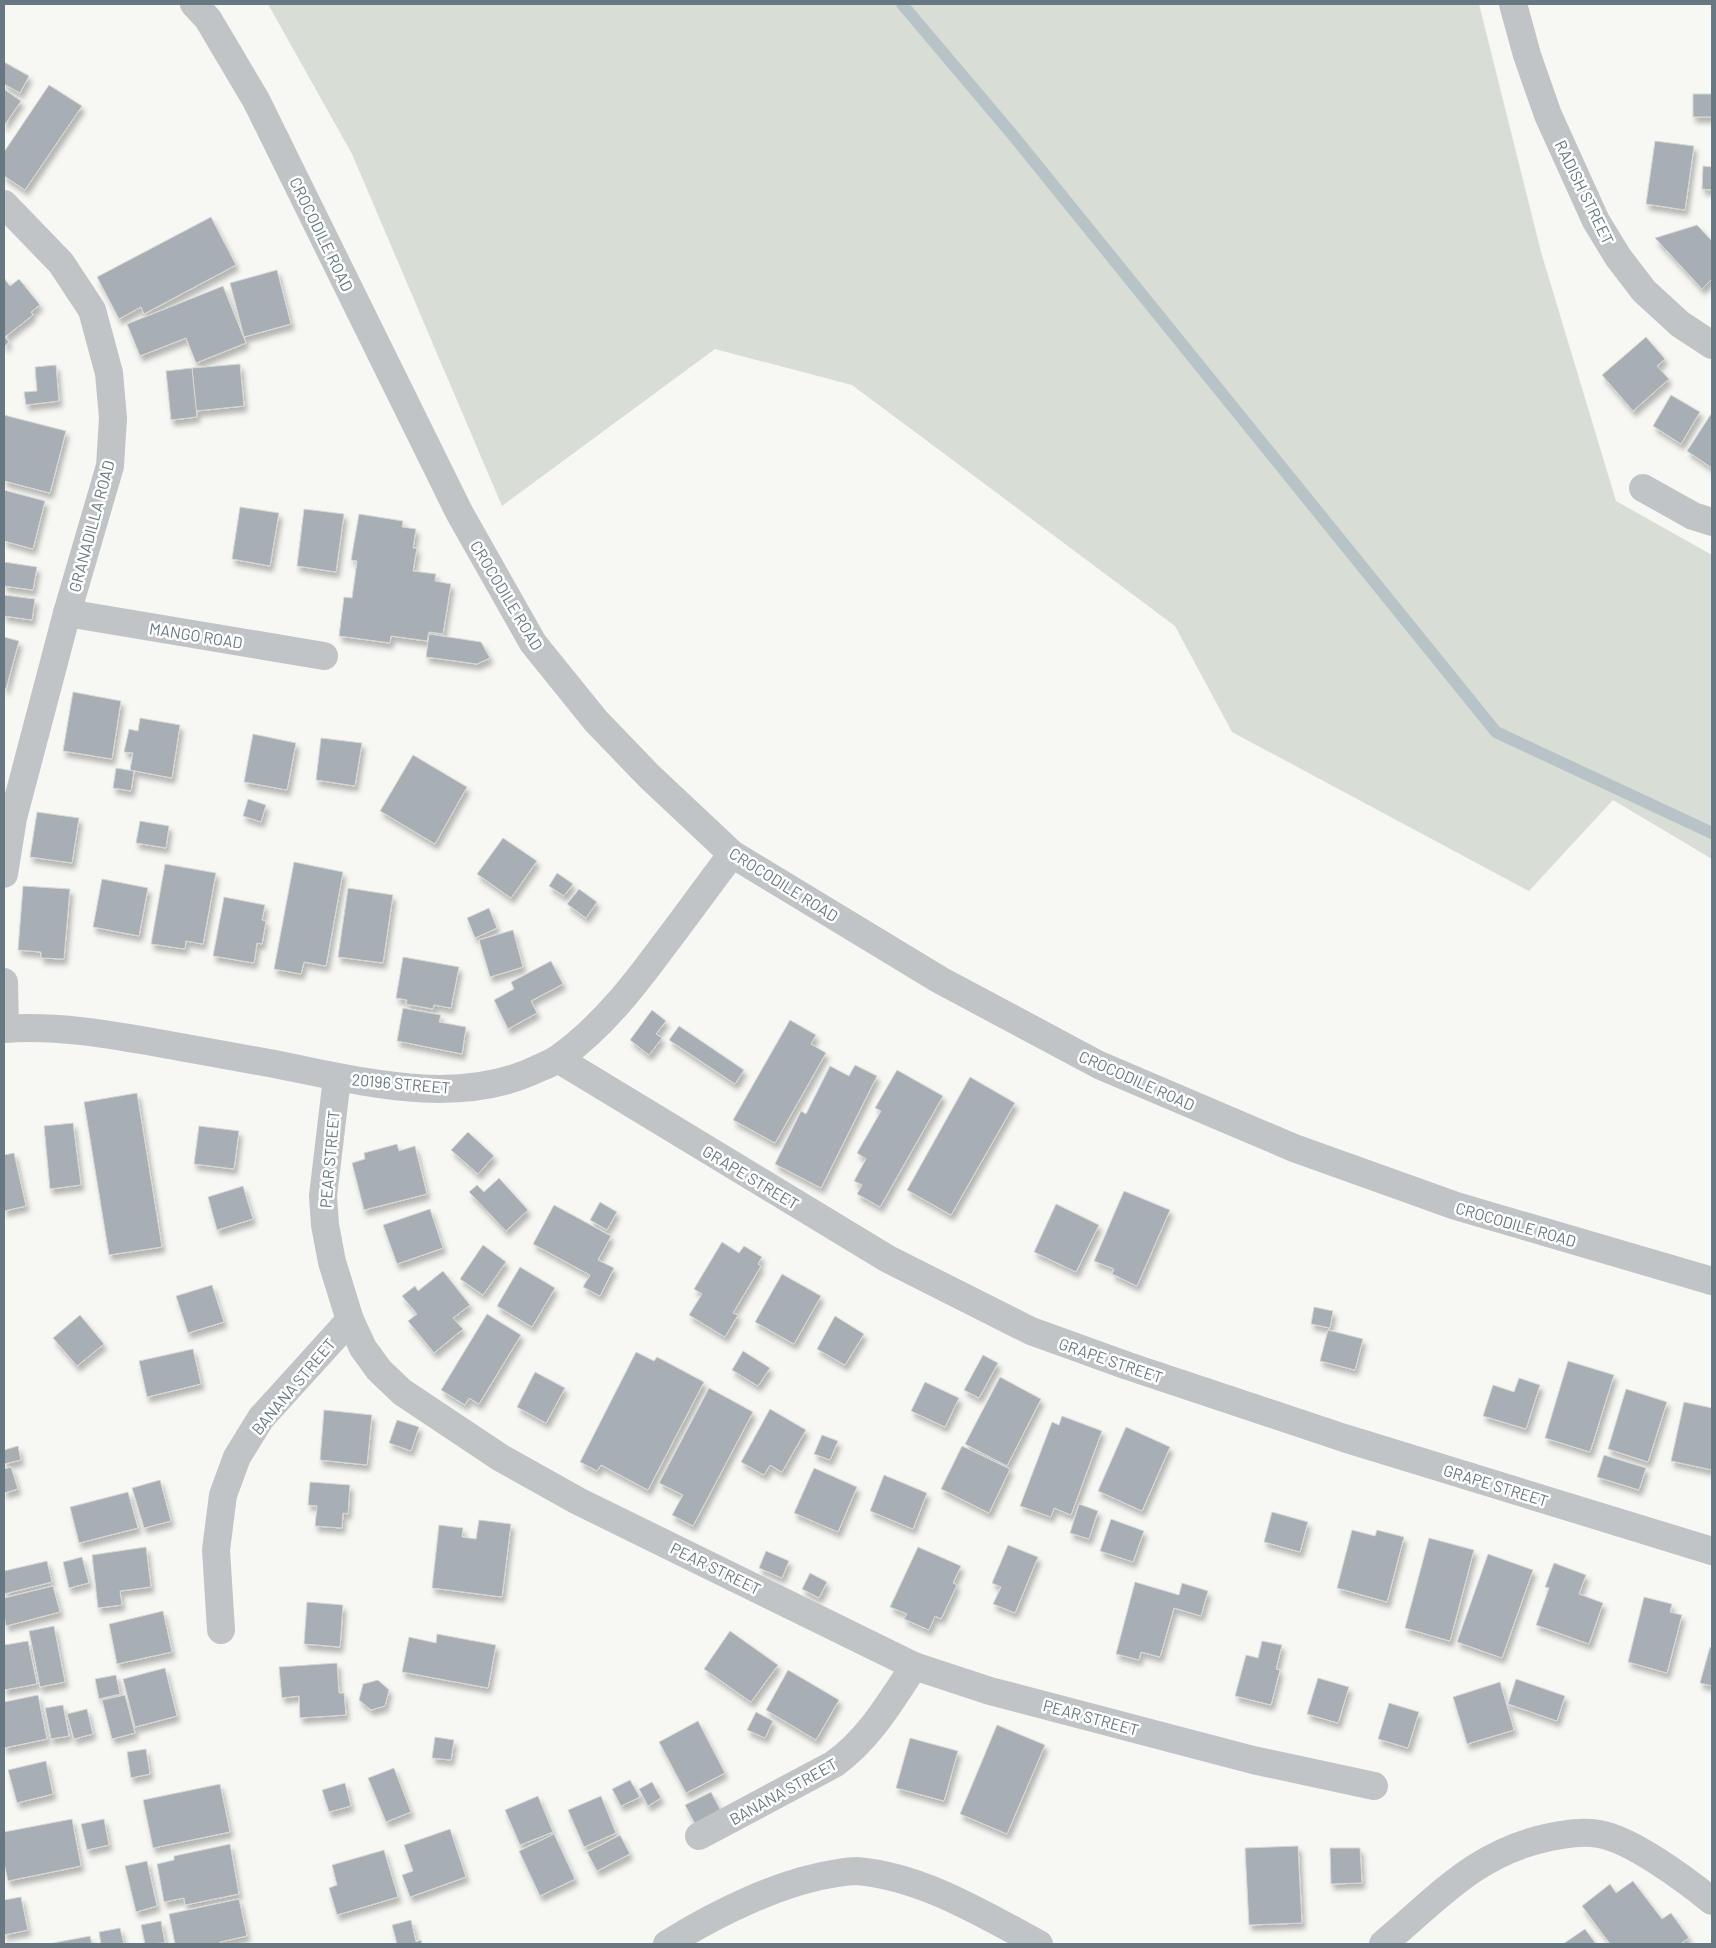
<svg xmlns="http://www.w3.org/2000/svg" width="1716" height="1948" viewBox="0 0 1716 1948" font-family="Barlow,sans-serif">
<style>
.green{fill:#d8ddd5}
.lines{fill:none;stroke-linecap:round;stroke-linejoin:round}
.stream{stroke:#b7c3c7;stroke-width:12}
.building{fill:#a7afb4;stroke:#d8d8d6;filter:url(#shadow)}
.minor{stroke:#c0c4c7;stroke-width:28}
.labels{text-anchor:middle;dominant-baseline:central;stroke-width:5;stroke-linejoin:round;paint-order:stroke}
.street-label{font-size:16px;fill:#677883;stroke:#fff}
</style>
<defs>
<filter id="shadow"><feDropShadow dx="3" dy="5.5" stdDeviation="2.5" flood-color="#0004"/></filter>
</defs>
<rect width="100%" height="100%" fill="#f7f7f4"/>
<!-- green -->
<polygon class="green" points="268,4 1479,4 1541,252 1616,501 1712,555 1712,859 1613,800 1529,891 1232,732 1175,626 852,385 715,349 502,506 352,154"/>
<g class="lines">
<!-- stream -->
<polyline class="stream" points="902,4 1016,139 1496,732 1712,833"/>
</g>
<!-- building -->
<g class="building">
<polygon points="4,62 29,76 20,93 4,84"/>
<polygon points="49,85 82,106 25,190 4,176 4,152"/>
<polygon points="4,89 21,101 4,126"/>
<rect x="1693" y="94" width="19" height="23"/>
<polygon points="1655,141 1694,146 1685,210 1646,204"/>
<polygon points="1703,166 1712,167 1712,190 1702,189"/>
<polygon points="211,217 236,265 144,314 141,307 119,319 97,277"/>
<polygon points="1697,225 1712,241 1712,279 1702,289 1655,238"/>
<polygon points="277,270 291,324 244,337 230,283"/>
<polygon points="4,278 10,286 19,279 40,305 31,312 33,315 5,337 9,342 4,347"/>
<polygon points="223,286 246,343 196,363 186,338 140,356 127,324"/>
<polygon points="1646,337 1665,359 1657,366 1669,379 1633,411 1602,375"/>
<polygon points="240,364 244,406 196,411 192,368"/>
<polygon points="56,365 59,401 26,405 24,392 37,391 35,367"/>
<polygon points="192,368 197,417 171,420 166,371"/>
<polygon points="1671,395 1700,412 1681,444 1653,426"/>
<polygon points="1711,414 1712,415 1712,468 1687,451"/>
<polygon points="4,415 66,431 50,493 4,481"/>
<polygon points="4,490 45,501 33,549 4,541"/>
<polygon points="240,507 279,513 270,566 232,559"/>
<polygon points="304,509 344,514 336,572 297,566"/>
<polygon points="359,514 403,521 402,527 416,529 413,548 417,548 413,571 436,574 435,581 451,584 443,634 429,632 427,641 391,636 390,643 339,636 344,597 352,598 357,561 351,560"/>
<polygon points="4,562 37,567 33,590 4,586"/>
<polygon points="4,595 35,599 32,620 4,616"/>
<polygon points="429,634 481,642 490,658 477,664 426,657"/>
<polygon points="4,637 19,641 6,689 4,688"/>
<polygon points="73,692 121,701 112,759 63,751"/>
<polygon points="140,718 180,725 172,778 130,770 133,753 124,752 129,729 138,731"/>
<polygon points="253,734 296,743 287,790 244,782"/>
<polygon points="321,738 362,743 355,786 316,780"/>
<polygon points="413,755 467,787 435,844 380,811"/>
<polygon points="116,768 134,771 131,791 113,788"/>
<polygon points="248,799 266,805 261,822 243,816"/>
<polygon points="37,812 79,818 72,863 30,857"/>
<polygon points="140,821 169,826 166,848 136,843"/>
<polygon points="503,838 537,861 511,898 477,874"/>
<polygon points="294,862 343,872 326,966 304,962 301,974 274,969"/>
<polygon points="165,864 216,873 203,944 186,941 185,949 151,944"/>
<polygon points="557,873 573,884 564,896 549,886"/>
<polygon points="102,879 148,888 139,936 93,927"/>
<polygon points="23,886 70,889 64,959 41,958 41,952 18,950"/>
<polygon points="348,888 393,895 383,963 338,957"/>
<polygon points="579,889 597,902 586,918 567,904"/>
<polygon points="224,897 265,905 262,920 266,921 262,944 257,943 254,963 213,956"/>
<polygon points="489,908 497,928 475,938 467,918"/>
<polygon points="513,930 523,967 490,977 479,940"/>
<polygon points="403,957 459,967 451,1008 434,1005 433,1009 406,1004 407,1000 396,998"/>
<polygon points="551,961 563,984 531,1001 537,1013 508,1029 494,1000 514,989 511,982"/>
<polygon points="403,1008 441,1015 439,1022 466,1027 462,1054 397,1041"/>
<polygon points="652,1010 666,1021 656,1034 662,1038 649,1055 630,1040"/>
<polygon points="790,1020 816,1035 811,1044 826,1053 775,1143 733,1120"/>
<polygon points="679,1026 744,1070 735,1084 669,1040"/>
<polygon points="855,1065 877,1076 821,1188 775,1164 801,1111 806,1114 830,1066 849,1076"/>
<polygon points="897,1070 943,1096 880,1207 857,1194 862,1185 854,1181 866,1159 857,1153 881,1111 875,1108"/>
<polygon points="970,1077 1015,1103 951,1215 907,1190"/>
<polygon points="137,1093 162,1247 109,1255 84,1102"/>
<polygon points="73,1123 81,1185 50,1189 44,1126"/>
<polygon points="199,1126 239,1131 234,1169 194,1164"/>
<polygon points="468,1132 494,1156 478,1174 451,1150"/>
<polygon points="397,1144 399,1151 415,1146 427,1194 364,1210 352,1163 365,1159 364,1153"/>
<polygon points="14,1153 26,1206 4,1211 4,1155"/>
<polygon points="499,1178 528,1210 506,1231 469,1192 477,1185 484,1192"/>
<polygon points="243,1186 253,1219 217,1230 208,1197"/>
<polygon points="1124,1191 1170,1210 1137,1286 1112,1274 1114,1269 1094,1261"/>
<polygon points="600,1202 617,1212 607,1230 590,1220"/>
<polygon points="1056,1204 1099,1225 1076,1272 1034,1252"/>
<polygon points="554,1205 611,1236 598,1260 614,1268 600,1296 583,1287 590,1275 533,1244"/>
<polygon points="430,1209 443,1248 397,1264 383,1225"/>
<polygon points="722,1242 739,1253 744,1246 762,1257 758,1264 761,1266 733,1313 738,1315 725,1337 689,1315 702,1294 694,1289"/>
<polygon points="483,1245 506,1262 483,1295 460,1279"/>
<polygon points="520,1267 555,1288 532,1327 497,1306"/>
<polygon points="443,1271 470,1305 453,1318 463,1329 434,1353 408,1321 417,1314 402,1296 415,1286 418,1291"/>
<polygon points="782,1274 821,1296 794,1344 755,1322"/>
<polygon points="212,1285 224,1322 188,1333 176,1296"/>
<polygon points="1314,1307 1333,1311 1330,1328 1311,1324"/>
<polygon points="487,1314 521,1335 479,1404 469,1398 465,1405 441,1390"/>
<polygon points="80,1315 104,1344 77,1366 53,1338"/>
<polygon points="835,1316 864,1334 845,1365 817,1349"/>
<polygon points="1328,1330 1363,1339 1355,1370 1320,1361"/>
<polygon points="193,1349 201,1384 147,1397 139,1361"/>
<polygon points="743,1351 770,1368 758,1386 732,1370"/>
<polygon points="636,1352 654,1361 657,1357 704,1382 648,1490 601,1465 597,1471 580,1462"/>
<polygon points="983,1355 998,1363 979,1398 964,1390"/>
<polygon points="1568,1361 1614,1375 1590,1452 1545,1438"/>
<polygon points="535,1372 565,1388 546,1423 517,1407"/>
<polygon points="1000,1377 1041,1399 1007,1466 965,1444"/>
<polygon points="1519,1378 1540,1385 1526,1429 1483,1416 1493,1385 1514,1392"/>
<polygon points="925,1382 959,1398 945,1427 911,1411"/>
<polygon points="709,1388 753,1412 693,1526 672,1515 683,1495 659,1483"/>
<polygon points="1626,1389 1667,1402 1648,1462 1608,1449"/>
<polygon points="1684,1402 1712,1408 1712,1470 1671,1461"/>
<polygon points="770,1409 806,1430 782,1472 770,1465 764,1475 741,1462"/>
<polygon points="324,1410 372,1415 367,1465 320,1460"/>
<polygon points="1062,1416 1102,1431 1071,1515 1054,1508 1051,1517 1020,1506 1052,1422 1059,1425"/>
<polygon points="397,1420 419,1427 411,1451 389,1443"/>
<polygon points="1126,1427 1170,1447 1142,1511 1098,1491"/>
<polygon points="822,1435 838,1441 830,1460 814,1454"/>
<polygon points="18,1446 21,1460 4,1464 4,1450"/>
<polygon points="962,1446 1010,1469 989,1513 941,1489"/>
<polygon points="1604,1455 1646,1468 1639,1490 1597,1477"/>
<polygon points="11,1467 18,1489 4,1493 4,1469"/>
<polygon points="814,1468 857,1487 838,1532 794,1513"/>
<polygon points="884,1475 927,1493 913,1529 870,1511"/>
<polygon points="160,1480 171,1521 144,1528 132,1488"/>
<polygon points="310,1482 350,1485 348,1514 343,1513 342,1528 315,1526 317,1506 308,1505"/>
<polygon points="128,1492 138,1528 79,1543 70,1507"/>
<polygon points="1079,1504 1098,1511 1089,1539 1070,1533"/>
<polygon points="1272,1512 1308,1522 1300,1552 1264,1542"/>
<polygon points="1111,1519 1144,1531 1133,1562 1100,1551"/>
<polygon points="479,1520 511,1524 502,1597 432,1588 439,1525 463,1528 462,1537 476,1539"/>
<polygon points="1352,1530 1375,1536 1377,1530 1404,1537 1387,1602 1337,1588"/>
<polygon points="1429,1538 1474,1550 1450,1641 1405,1628"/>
<polygon points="1008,1545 1038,1557 1015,1613 993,1604 1001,1587 992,1583"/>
<polygon points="146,1547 151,1587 120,1591 122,1605 98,1608 92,1555"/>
<polygon points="918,1547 961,1566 953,1583 957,1585 941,1619 935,1616 929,1630 904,1619 907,1614 890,1607"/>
<polygon points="766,1551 789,1561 782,1578 759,1568"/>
<polygon points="1488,1554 1533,1570 1502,1658 1457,1642"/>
<polygon points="82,1557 89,1583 69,1588 63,1562"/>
<polygon points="47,1561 52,1582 4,1594 4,1571"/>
<polygon points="1554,1563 1586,1575 1579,1594 1603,1603 1589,1644 1536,1625 1549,1588 1545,1587"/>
<polygon points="810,1573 827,1582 819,1598 802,1589"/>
<polygon points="1135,1582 1179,1595 1182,1583 1208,1591 1201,1616 1174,1608 1160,1657 1141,1652 1139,1660 1116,1654"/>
<polygon points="53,1586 60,1612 6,1626 4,1615 4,1598"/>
<polygon points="1644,1597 1672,1604 1670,1612 1682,1615 1667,1673 1628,1662"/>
<polygon points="307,1602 343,1605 340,1647 304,1644"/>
<polygon points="163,1611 172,1652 117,1664 109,1624"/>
<polygon points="54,1626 65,1682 40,1687 29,1631"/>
<polygon points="730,1631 778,1665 751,1702 704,1669"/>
<polygon points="437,1634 496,1645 488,1688 402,1672 409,1637 436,1643"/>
<polygon points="28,1641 37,1684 4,1690 4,1645"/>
<polygon points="1262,1641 1282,1645 1276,1669 1280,1670 1271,1705 1235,1696 1246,1655 1258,1658"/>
<polygon points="1710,1647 1712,1648 1712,1686 1700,1683"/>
<polygon points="337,1663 339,1693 344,1693 346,1715 300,1718 299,1696 282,1698 279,1667"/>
<polygon points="165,1668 177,1716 135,1727 123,1679"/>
<polygon points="788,1670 839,1700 816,1740 766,1710"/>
<polygon points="116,1675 120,1694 99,1699 95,1679"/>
<polygon points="1318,1678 1349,1687 1338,1723 1307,1714"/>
<polygon points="1516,1679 1565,1696 1557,1721 1508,1704"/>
<polygon points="378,1680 389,1690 385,1706 371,1710 359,1700 363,1684"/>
<polygon points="1500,1682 1514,1730 1467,1744 1453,1697"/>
<polygon points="38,1695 47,1739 4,1748 4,1702"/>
<polygon points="125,1695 135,1733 112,1739 102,1700"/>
<polygon points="1389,1703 1419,1712 1408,1748 1378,1739"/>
<polygon points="63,1705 69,1736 51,1739 45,1708"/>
<polygon points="87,1709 93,1734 74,1739 67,1714"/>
<polygon points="756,1712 773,1721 765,1738 747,1730"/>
<polygon points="698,1721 725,1773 686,1793 659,1742"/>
<polygon points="997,1725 1045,1745 1007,1834 960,1814"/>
<polygon points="435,1737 454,1740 451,1760 432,1758"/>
<polygon points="910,1738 958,1751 944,1801 896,1788"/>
<polygon points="146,1749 150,1774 131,1778 127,1752"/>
<polygon points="46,1761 53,1794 17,1803 8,1770"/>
<polygon points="394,1768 411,1812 386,1822 368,1778"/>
<polygon points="630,1780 640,1797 621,1806 612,1789"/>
<polygon points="652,1782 661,1798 648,1806 639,1789"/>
<polygon points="345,1783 351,1806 329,1812 322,1790"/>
<polygon points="220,1784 230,1832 153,1848 143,1800"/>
<polygon points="711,1792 721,1811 695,1824 685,1805"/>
<polygon points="538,1796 553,1832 520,1845 505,1810"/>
<polygon points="601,1796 616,1833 584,1847 568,1810"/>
<polygon points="72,1819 81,1866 8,1881 4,1863 4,1832"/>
<polygon points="104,1819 109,1845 87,1850 81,1824"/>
<polygon points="450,1829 466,1877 410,1897 402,1875 413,1871 404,1845"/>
<polygon points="554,1834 575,1879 540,1896 519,1851"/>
<polygon points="620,1835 630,1854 597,1871 587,1852"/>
<polygon points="230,1844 239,1894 185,1905 184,1898 164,1902 157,1864 174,1860 174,1856"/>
<polygon points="1298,1846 1302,1923 1249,1925 1245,1848"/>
<polygon points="1330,1848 1360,1848 1362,1883 1331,1884"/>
<polygon points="384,1850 398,1897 337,1915 329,1888 337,1885 332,1865"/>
<polygon points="147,1861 157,1906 136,1912 125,1866"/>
<polygon points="1633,1881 1662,1919 1671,1913 1689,1938 1680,1944 1610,1944 1582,1906 1610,1884 1616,1893"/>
<polygon points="21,1897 28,1930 4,1935 4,1900"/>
<polygon points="239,1899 247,1936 220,1942 220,1944 175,1944 169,1914"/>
<polygon points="411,1920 416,1942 421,1940 422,1944 397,1944 392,1925"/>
<polygon points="161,1921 165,1943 145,1944 141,1925"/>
<polygon points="120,1928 124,1944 101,1944 99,1932"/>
<polygon points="1585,1929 1596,1944 1563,1944"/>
<polygon points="90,1936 92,1944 53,1944 53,1943"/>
</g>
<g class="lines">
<!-- minor -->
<g class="minor">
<polyline points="194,4 208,19 256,100 459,512 533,643 596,721 649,776 732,854 940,980 1099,1065 1294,1148 1456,1206 1712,1281"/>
<polyline points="1513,4 1527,55 1548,115 1596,221 1618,257 1644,291 1680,324 1712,345"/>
<polyline points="4,204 61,263 92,310 109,373 113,418 110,466 67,613 13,818 4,874"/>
<polyline points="1643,488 1693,516 1712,522"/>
<polyline points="67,613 324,656"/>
<polyline points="4,982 5,1029"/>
<path d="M4,1029C56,1025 107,1034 158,1043C195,1050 232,1056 269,1063C354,1079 454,1109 537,1069C544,1066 552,1063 559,1058C602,1027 633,987 664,945C687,915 709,884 732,854"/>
<polyline points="558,1059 888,1259 1031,1331 1128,1366 1344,1438 1712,1551"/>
<polyline points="337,1078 323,1196 325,1225 332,1262 350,1320 363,1348 379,1370 402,1392 501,1458 578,1501 914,1666 990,1691 1253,1760 1374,1786"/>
<polyline points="221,1630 216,1550 223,1495 237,1457 261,1418 350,1320"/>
<path d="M699,1836L834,1764C869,1739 891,1701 914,1666"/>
<path d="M667,1944C715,1914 781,1881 838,1873C844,1872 851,1871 857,1871C923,1877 981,1913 1039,1944"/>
<path d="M1383,1944C1438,1898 1476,1852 1550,1837C1566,1834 1582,1831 1599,1834C1631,1839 1686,1880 1712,1901"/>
</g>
</g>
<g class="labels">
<!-- street labels -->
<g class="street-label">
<text transform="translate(1585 192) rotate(64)">RADISH STREET</text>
<text transform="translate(322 234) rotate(64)">CROCODILE ROAD</text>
<text transform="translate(91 526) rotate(-75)">GRANADILLA ROAD</text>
<text transform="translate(507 595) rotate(59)">CROCODILE ROAD</text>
<text transform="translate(196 635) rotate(9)">MANGO ROAD</text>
<text transform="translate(784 884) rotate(32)">CROCODILE ROAD</text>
<text transform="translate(1137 1080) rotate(24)">CROCODILE ROAD</text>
<text transform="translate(401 1083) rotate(5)">20196 STREET</text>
<text transform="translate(329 1159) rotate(-85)">PEAR STREET</text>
<text transform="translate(751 1177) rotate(31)">GRAPE STREET</text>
<text transform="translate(1516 1224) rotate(16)">CROCODILE ROAD</text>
<text transform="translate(1111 1360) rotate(19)">GRAPE STREET</text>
<text transform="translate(293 1386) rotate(-50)">BANANA STREET</text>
<text transform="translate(1496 1485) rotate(17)">GRAPE STREET</text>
<text transform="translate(716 1568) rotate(26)">PEAR STREET</text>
<text transform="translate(1091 1717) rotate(15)">PEAR STREET</text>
<text transform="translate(783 1791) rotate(-29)">BANANA STREET</text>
</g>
</g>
<!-- border -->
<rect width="1716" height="1948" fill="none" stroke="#677883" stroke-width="10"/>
</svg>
